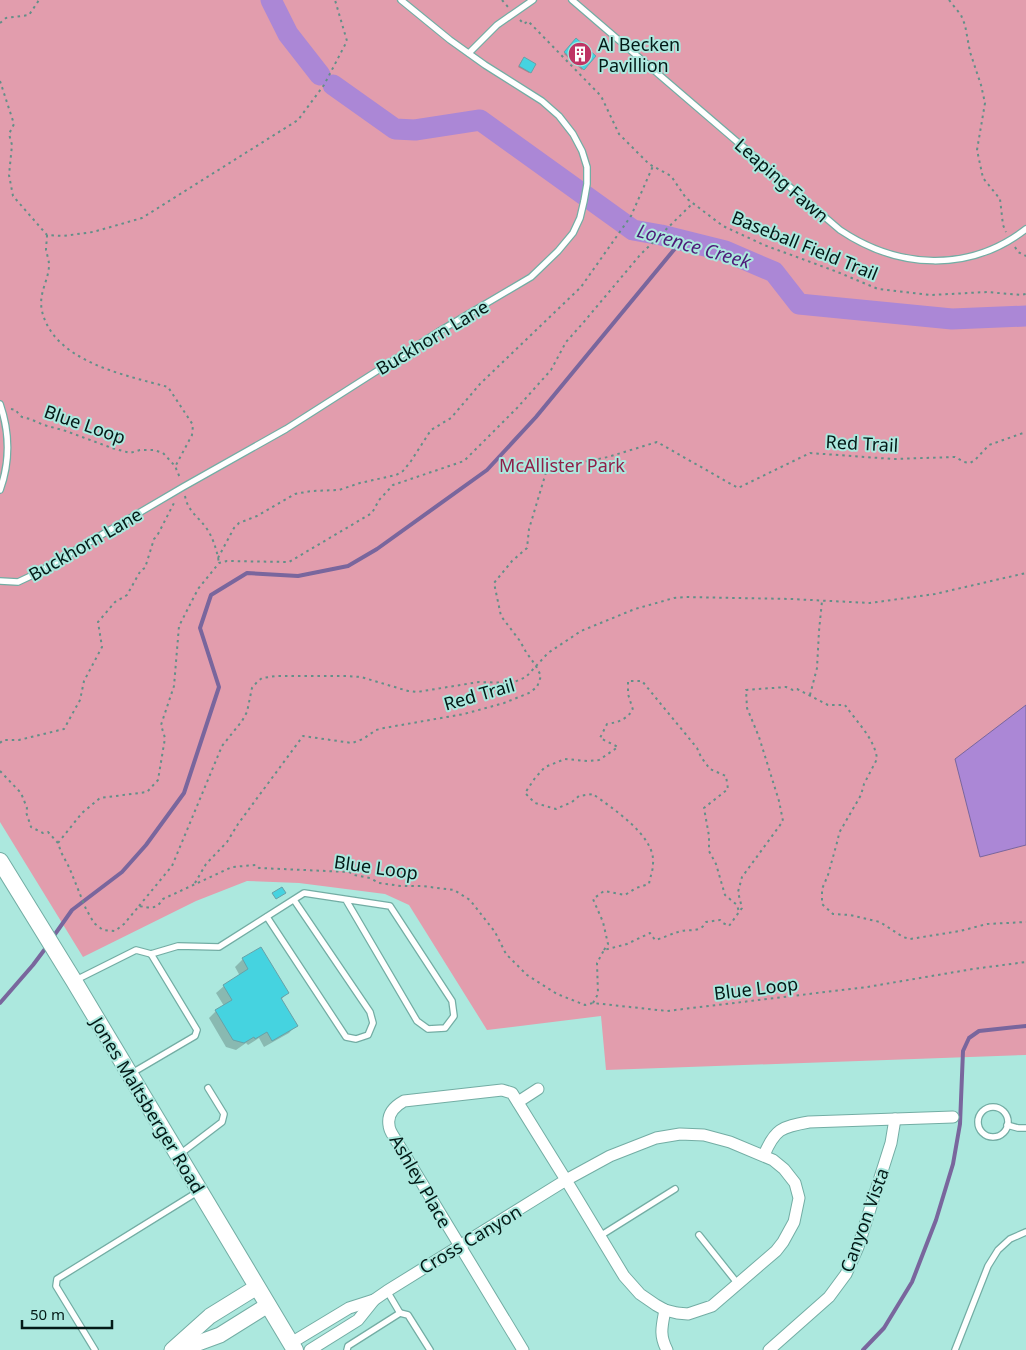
<svg xmlns="http://www.w3.org/2000/svg" width="1026" height="1350" viewBox="0 0 1026 1350" font-family="'Noto Sans',sans-serif">
<style>
.green{fill:#e29dad}
.water{fill:#ab87d6;stroke:#79669d}
.shadow{fill:#0003}
.lines{fill:none;stroke-linecap:round;stroke-linejoin:round}
.stream{stroke:#79669d;stroke-width:4}
.river{stroke:#ab87d6;stroke-width:21}
.building{fill:#45d3e0;stroke:#67a2a8}
.service-casing{stroke:#73ada4;stroke-width:8}
.minor-casing{stroke:#73ada4;stroke-width:13}
.tertiary-casing{stroke:#73ada4;stroke-width:17}
.secondary-casing{stroke:#73ada4;stroke-width:18}
.path{stroke:#638f88;stroke-width:2;stroke-dasharray:2.5 4;stroke-linecap:butt}
.service{stroke:#fff;stroke-width:5.5}
.minor{stroke:#fff;stroke-width:11}
.tertiary{stroke:#fff;stroke-width:15}
.secondary{stroke:#fff;stroke-width:16}
.labels{text-anchor:middle;dominant-baseline:central;stroke-width:4;stroke-linejoin:round;paint-order:stroke}
.poi-label{font-size:18px;fill:#031a17;stroke:#ace8de;text-anchor:start}
.street-label{font-size:18px;fill:#031a17;stroke:#ace8de}
.park-label{font-size:18px;fill:#8f1f48;stroke:#ace8de}
.water-label{font-size:19px;font-style:italic;fill:#4e1c79;stroke:#ace8de}
</style>
<rect width="100%" height="100%" fill="#ace8de"/>
<!-- green -->
<polygon class="green" points="0,0 1026,0 1026,1055 606,1070 601,1016 487,1030 409,905 385,894 299,883 247,881 196,901 83,957 0,822"/>
<!-- water -->
<polygon class="water" points="1026,705 1026,845 980,857 955,759"/>
<!-- shadow -->
<g class="shadow">
<polygon points="576,40 594,56 582,70 564,54"/>
<polygon points="522,60 530,72 529,73 518,67"/>
<polygon points="261,949 287,993 281,1000 296,1025 289,1033 264,1047 259,1038 248,1045 246,1043 236,1050 226,1047 209,1018 216,1011 224,1006 216,993 224,986 240,976 235,967 243,959"/>
</g>
<g class="lines">
<!-- stream -->
<g class="stream">
<polyline points="53,937 72,910 122,872 146,845 184,793 219,687 200,628 211,595 247,573 298,576 348,566 377,549 487,470 536,417 682,240"/>
<polyline points="0,1003 33,965 48,945"/>
<polyline points="863,1350 884,1328 912,1282 936,1220 953,1164 960,1124 963,1051 969,1038 979,1031 1026,1026"/>
</g>
<!-- river -->
<g class="river">
<polyline points="271,0 288,34 320,75"/>
<polyline points="333,85 395,129 415,130 480,120 633,230 661,235 725,251 774,272 799,304 952,319 1026,316"/>
</g>
</g>
<!-- building -->
<g class="building">
<polygon points="576,38 596,56 584,70 564,52"/>
<polygon points="524,57 536,64 531,73 519,66"/>
<polygon points="282,887 286,893 276,899 272,893"/>
<polygon points="261,947 289,993 281,998 298,1026 272,1041 267,1032 255,1039 254,1037 244,1043 233,1040 215,1010 232,1000 223,985 248,969 242,958"/>
</g>
<g class="lines">
<!-- service casing -->
<g class="service-casing">
<g id="service">
<path d="M572,0L840,230C898,269 969,273 1026,229"/>
<polyline points="469,53 497,25 533,0"/>
<path d="M0,404C10,433 10,462 0,490"/>
<polyline points="0,581 18,582 35,574 183,487 286,429 438,332 531,277 558,251 573,233 580,218 584,201 587,184 587,167 582,151 573,134 559,116 542,101 485,65 450,40 401,0"/>
<polyline points="267,917 346,1037 356,1039 368,1035 373,1023 370,1012 294,900"/>
<polyline points="76,980 136,950 151,954 178,946 219,947 304,893 390,906 452,1001 454,1016 445,1028 428,1029 417,1021 346,900"/>
<polyline points="132,1073 195,1036 197,1030 151,954"/>
<circle cx="993" cy="1122" r="15"/>
<polyline points="1007,1125 1018,1128 1026,1128"/>
<polyline points="180,1154 222,1122 224,1114 208,1088"/>
<polyline points="699,1235 738,1284"/>
<polyline points="600,1236 675,1189"/>
<polyline points="387,1291 400,1313"/>
<polyline points="95,1350 56,1286 57,1279 199,1191"/>
<polyline points="347,1350 348,1346 400,1313 408,1315 430,1350"/>
<polyline points="955,1350 988,1266 998,1250 1010,1239 1026,1232"/>
</g>
</g>
<!-- minor casing -->
<g class="minor-casing">
<g id="minor">
<polyline points="518,1102 538,1089"/>
<path d="M764,1155C775,1129 781,1127 809,1122L953,1117"/>
<path d="M665,1310C662,1326 659,1335 667,1350"/>
<polyline points="291,1343 349,1308 374,1300"/>
<path d="M310,1350L358,1320L374,1300L387,1291L566,1180L610,1156L656,1138L680,1134L704,1135L730,1142L773,1160L784,1169L795,1183L799,1198L794,1222L783,1242L776,1251L712,1306L688,1314L677,1313L665,1310L656,1305L640,1294L624,1276L566,1180L512,1093L502,1090L404,1101C395,1106 387,1113 389,1125C389,1129 392,1134 394,1137L523,1350"/>
<polyline points="769,1350 829,1297 846,1274 858,1247 891,1143 895,1119"/>
</g>
</g>
<!-- tertiary casing -->
<g class="tertiary-casing">
<g id="tertiary">
<polyline points="172,1350 210,1316 257,1287"/>
<polyline points="179,1350 220,1335 268,1305"/>
</g>
</g>
<!-- secondary casing -->
<g class="secondary-casing">
<polyline id="secondary" points="0,861 74,981 295,1350"/>
</g>
<!-- path -->
<g class="path">
<polyline points="502,0 508,7"/>
<polyline points="949,0 961,15 965,25 970,52 981,85 985,103 977,150 983,178 1000,199 1003,225 1006,232"/>
<polyline points="520,20 524,24 528,21 601,96 619,134 649,164 671,176 686,198 723,226 764,245 835,271 878,289 931,295 987,292 1021,295 1026,294"/>
<polyline points="0,23 6,18 29,15 39,0"/>
<polyline points="0,81 14,124 9,134 12,145 9,175 13,196 47,235 63,236 93,232 142,218 298,120 324,85 347,41 335,0"/>
<path d="M47,235C47,240 46,245 46,250C47,255 49,260 49,265C49,280 38,293 42,311C54,362 125,375 168,387L193,425L192,435L176,465"/>
<polyline points="1015,247 1018,252 1026,256"/>
<polyline points="11,409 16,410 19,415 22,417 30,419 44,425 66,431 112,448 130,453 140,450 154,450 163,453 175,466 180,478"/>
<path d="M185,496C188,512 199,517 207,529C214,540 217,551 219,563"/>
<polyline points="218,558 234,528 239,523 257,516 295,494 311,491 339,490 360,483 396,475 403,471 411,461 431,430 451,418 480,384 581,287 631,216 653,166"/>
<polyline points="810,695 817,668 819,631 822,601"/>
<polyline points="0,743 3,740 19,740 64,729 80,700 84,681 102,647 98,622 115,602 127,595 141,570 145,568 154,539 157,536 174,503"/>
<path d="M0,771L21,793L27,808L26,812L31,827L43,833L48,832L58,843L61,852L69,867L86,909L94,923L103,930L115,931L124,924L139,906C151,908 156,910 163,899L232,867L256,865L259,868L349,872L354,875L370,878L379,883L401,886H422L454,890L470,900L495,932L506,954L527,975L557,994L585,1005L593,1003L667,1011L867,987L973,969L1026,962"/>
<polyline points="58,843 82,813 100,798 147,792 158,780 165,738 161,725 174,686 179,626 198,589 219,563 227,561 289,562 372,513 379,500 393,485 464,461 517,408 551,370 566,342 583,323 640,255 693,203"/>
<polyline points="195,883 206,864 227,842 238,824 303,736 352,743 363,739 376,730 384,728 464,714 504,703 529,693 537,687 541,676 536,666 526,652 520,641 501,616 494,583 512,561 527,548 529,529 547,469 608,457 657,442 738,488 810,453 893,459 955,457 964,462 970,463 975,460 989,445 1026,432"/>
<polyline points="139,906 172,866 222,746 242,721 247,712 252,688 257,682 262,678 276,676 346,676 361,677 408,691 417,692 479,682 512,683 526,677 548,653 581,631 635,609 674,598 686,597 791,599 870,603 935,594 1026,573"/>
<path d="M604,950L608,944L603,922L593,899L604,891L625,895L636,888L649,884C650,877 653,871 653,864C656,836 613,809 593,794L579,796L572,802L556,809L535,803L525,793L535,778L545,767L565,759L587,761L599,760L618,747L600,738L607,724C619,722 625,720 633,710L628,694V681H642L697,748L701,757L710,769L726,776L728,789L704,808L709,836V851L716,864L725,895L737,905L739,912"/>
<path d="M593,1003L598,994L597,963L604,950L627,944L650,933L655,940C663,938 671,934 678,932C689,928 700,934 706,922L720,920L723,923L729,926L742,908L738,892L742,877L783,821L779,801L759,737L747,708L746,690L786,687L793,690L797,689L828,705H845C856,721 875,739 877,759L864,784L861,795L839,833L838,839L828,875L822,889V904L833,914L850,915L880,922L903,937L910,939L960,931L987,924L1026,922"/>
</g>
<!-- service -->
<use href="#service" class="service"/>
<!-- minor -->
<use href="#minor" class="minor"/>
<!-- tertiary -->
<use href="#tertiary" class="tertiary"/>
<!-- secondary -->
<use href="#secondary" class="secondary"/>
</g>
<!-- icons -->
<defs>
<g id="building-disc" transform="scale(1.25)"><circle r="9.5" fill="#bf3364" stroke="#ace8de"/><path d="M-4-6H4V6H1V3H-1V6H-4ZM-2.5-4.3h1.7v1.8h-1.7ZM.8-4.3h1.7v1.8H.8ZM-2.5-1h1.7V.8h-1.7ZM.8-1h1.7V.8H.8Z" fill="#fff"/></g>
</defs>
<g fill-rule="evenodd">
<use href="#building-disc" x="580" y="54"/>
</g>
<g class="labels">
<!-- poi labels -->
<g class="poi-label">
<text x="598" y="44">Al Becken<tspan x="598" dy="21">Pavillion</tspan></text>
</g>
<!-- street labels -->
<g class="street-label">
<text transform="translate(782 180) rotate(41)">Leaping Fawn</text>
<text transform="translate(805 245) rotate(22)">Baseball Field Trail</text>
<text transform="translate(432 337) rotate(-31)">Buckhorn Lane</text>
<text transform="translate(85 424) rotate(19)">Blue Loop</text>
<text transform="translate(862 443) rotate(3)">Red Trail</text>
<text transform="translate(85 544) rotate(-30)">Buckhorn Lane</text>
<text transform="translate(479 694) rotate(-16)">Red Trail</text>
<text transform="translate(376 867) rotate(8)">Blue Loop</text>
<text transform="translate(756 988) rotate(-7)">Blue Loop</text>
<text transform="translate(148 1105) rotate(59)">Jones Maltsberger Road</text>
<text transform="translate(421 1181) rotate(60)">Ashley Place</text>
<text transform="translate(864 1220) rotate(-70)">Canyon Vista</text>
<text transform="translate(470 1239) rotate(-31)">Cross Canyon</text>
</g>
<!-- park labels -->
<g class="park-label">
<text x="562" y="465">McAllister Park</text>
</g>
<!-- water labels -->
<g class="water-label">
<text transform="translate(694 246) rotate(16)">Lorence Creek</text>
</g>
</g>
<!-- scale -->
<path d="M22 1320v8h90v-8" fill="none" stroke="#031a17" stroke-width="2.5"/>
<text x="30" y="1320" font-size="15" fill="#031a17" stroke="#ace8de" stroke-width="4" paint-order="stroke">50 m</text>
</svg>
